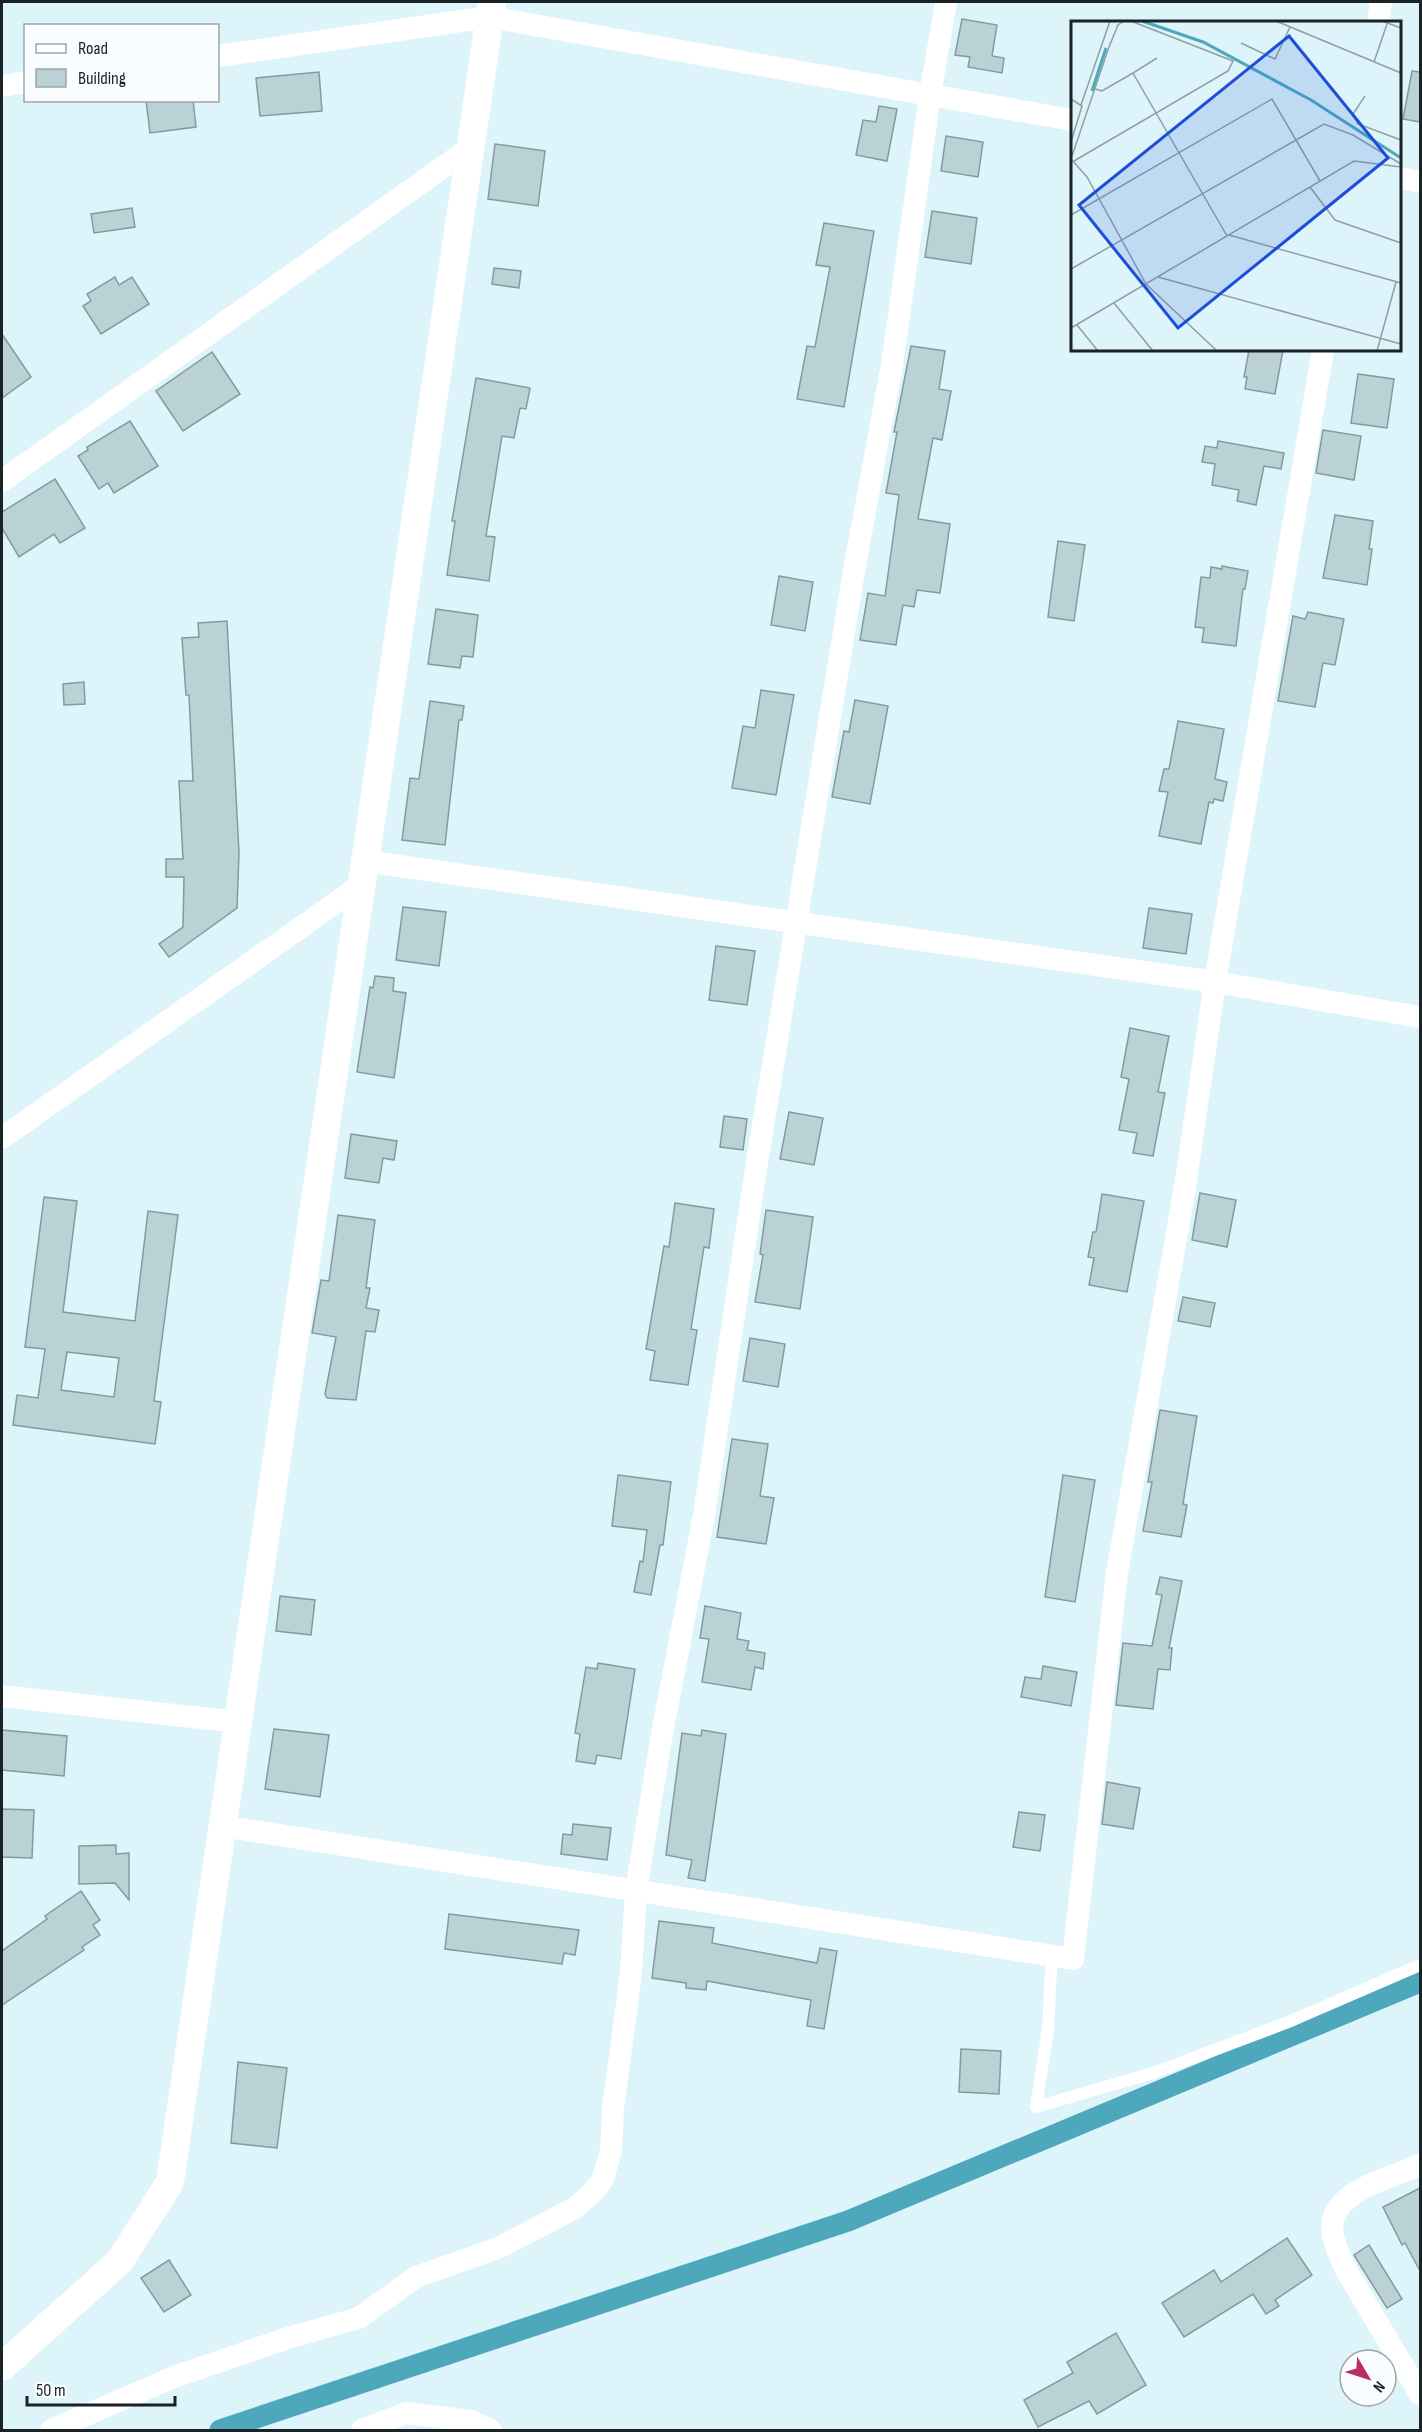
<svg xmlns="http://www.w3.org/2000/svg" width="1422" height="2432" viewBox="0 0 1422 2432" font-family="'Sofia Sans Condensed',sans-serif">
<style>
.lines{fill:none;stroke-linecap:round;stroke-linejoin:round}
.canal{stroke:#4ea8bc;stroke-width:21}
.building{fill:#bad1d6;stroke:#849aa0;stroke-width:1.5;fill-rule:evenodd}
.service{stroke:#fff;stroke-width:12}
.minor{stroke:#fff;stroke-width:22}
.tertiary{stroke:#fff;stroke-width:28}
.inset-river{fill:none;stroke:#4ea8bc;stroke-width:3}
.inset-road{fill:none;stroke:#8ea0a4;stroke-width:1.5}
.view{fill:#1d4ed8;fill-opacity:0.15;stroke:#1d4ed8;stroke-width:3}
.inset-edge{fill:none;stroke:#192224;stroke-width:3}
</style>
<rect width="100%" height="100%" fill="#dcf4fa"/>
<g class="lines">
<!-- canal -->
<polyline class="canal" points="220,2430 848,2221 1420,1982"/>
</g>
<!-- building -->
<g class="building">
<polygon points="962,19 997,25 992,56 1004,58 1002,73 968,67 970,57 955,55"/>
<polygon points="1412,71 1420,72 1420,122 1403,119"/>
<polygon points="319,72 322,111 260,116 256,78"/>
<polygon points="146,100 193,100 196,127 150,133"/>
<polygon points="879,106 897,109 887,161 856,155 863,120 876,122"/>
<polygon points="946,136 983,142 978,177 941,171"/>
<polygon points="495,144 545,151 538,206 488,199"/>
<polygon points="132,208 135,227 94,233 91,214"/>
<polygon points="932,211 977,218 971,264 925,257"/>
<polygon points="824,223 874,231 844,407 797,399 807,346 815,347 830,267 816,265"/>
<polygon points="494,268 521,271 519,288 492,284"/>
<polygon points="115,277 119,285 132,277 149,304 101,334 83,306 91,301 87,294"/>
<polygon points="2,334 31,377 2,398"/>
<polygon points="911,346 945,351 939,389 951,391 942,440 933,438 918,519 950,524 940,593 917,590 914,607 903,605 896,645 860,640 868,593 885,596 899,495 886,493 897,432 894,432"/>
<polygon points="1249,350 1283,350 1275,394 1245,389 1247,377 1244,377"/>
<polygon points="212,352 240,394 183,431 156,391"/>
<polygon points="1358,374 1394,379 1387,428 1351,423"/>
<polygon points="476,378 530,388 526,409 520,408 514,438 502,436 486,536 495,537 489,581 447,575 455,521 452,521"/>
<polygon points="130,421 158,466 114,493 108,483 99,489 78,456 88,450 87,447"/>
<polygon points="1323,430 1361,436 1354,480 1316,473"/>
<polygon points="1218,441 1284,453 1281,469 1264,466 1256,505 1237,501 1239,490 1212,485 1215,464 1202,462 1205,446 1217,448"/>
<polygon points="55,479 85,528 60,543 54,534 19,557 2,528 2,512"/>
<polygon points="1335,515 1373,521 1369,549 1372,549 1367,585 1323,578"/>
<polygon points="1058,541 1085,545 1074,621 1048,617"/>
<polygon points="1222,566 1248,571 1245,589 1243,589 1236,646 1202,642 1204,628 1195,627 1201,577 1210,578 1211,567 1222,569"/>
<polygon points="779,576 813,582 805,631 771,625"/>
<polygon points="436,609 478,615 473,657 462,656 460,668 428,664"/>
<polygon points="1308,612 1344,619 1335,665 1323,663 1315,707 1278,701 1293,616 1305,619"/>
<polygon points="227,621 239,853 237,908 169,957 159,944 183,927 184,877 166,877 166,859 183,859 179,781 193,781 189,695 186,695 182,638 199,637 198,623"/>
<polygon points="84,682 85,704 64,705 63,684"/>
<polygon points="761,690 794,695 776,795 732,788 743,726 755,728"/>
<polygon points="855,700 888,706 870,804 832,797 844,731 849,732"/>
<polygon points="430,701 464,706 462,720 459,720 445,845 402,840 410,778 419,779"/>
<polygon points="1178,721 1224,729 1215,779 1227,782 1223,801 1214,799 1213,803 1209,802 1201,844 1159,836 1168,792 1159,791 1164,769 1169,769"/>
<polygon points="403,907 446,912 439,966 396,960"/>
<polygon points="1149,908 1192,914 1186,954 1143,948"/>
<polygon points="716,946 755,951 747,1005 709,1000"/>
<polygon points="375,976 394,978 393,991 406,993 394,1078 357,1072 370,987 373,988"/>
<polygon points="1130,1028 1169,1036 1158,1092 1165,1093 1153,1156 1133,1153 1137,1133 1119,1130 1129,1079 1121,1077"/>
<polygon points="789,1112 823,1118 814,1165 780,1159"/>
<polygon points="724,1116 747,1119 743,1150 720,1147"/>
<polygon points="351,1134 397,1141 394,1160 383,1158 379,1183 345,1178"/>
<polygon points="1200,1193 1236,1200 1227,1247 1192,1240"/>
<polygon points="1102,1194 1144,1201 1127,1292 1089,1285 1094,1258 1088,1257 1093,1232 1096,1232"/>
<path d="M44,1197L77,1201L63,1312L135,1321L148,1211L178,1215L154,1401L161,1402L155,1444L13,1425L17,1395L38,1398L45,1349L25,1347ZM67,1352L119,1358L114,1397L61,1390Z"/>
<polygon points="675,1203 714,1209 709,1248 704,1247 691,1329 697,1330 688,1385 650,1380 655,1351 646,1349 664,1246 669,1247"/>
<polygon points="766,1210 813,1217 800,1309 755,1302 763,1255 760,1254"/>
<polygon points="338,1215 375,1220 366,1288 370,1288 366,1308 379,1310 375,1332 366,1331 356,1400 327,1398 325,1394 336,1337 312,1333 321,1280 329,1281"/>
<polygon points="1183,1297 1215,1303 1210,1327 1178,1321"/>
<polygon points="750,1338 785,1344 778,1387 743,1381"/>
<polygon points="1160,1410 1197,1416 1183,1504 1187,1505 1181,1537 1143,1531 1152,1482 1148,1482"/>
<polygon points="732,1439 768,1444 760,1496 774,1498 766,1544 717,1537"/>
<polygon points="618,1475 671,1482 663,1545 660,1545 651,1595 634,1592 640,1561 643,1562 647,1530 612,1526"/>
<polygon points="1063,1475 1095,1480 1075,1602 1045,1597"/>
<polygon points="1160,1577 1182,1581 1169,1648 1172,1648 1170,1670 1158,1669 1153,1709 1116,1705 1123,1643 1152,1646 1162,1595 1156,1594"/>
<polygon points="280,1596 315,1600 311,1635 276,1631"/>
<polygon points="705,1606 741,1613 737,1639 749,1641 747,1650 765,1653 763,1669 755,1667 751,1690 702,1682 709,1639 700,1638"/>
<polygon points="598,1663 635,1669 621,1759 597,1755 595,1764 576,1761 580,1734 575,1733 586,1667 597,1669"/>
<polygon points="1043,1666 1077,1672 1071,1706 1021,1697 1025,1677 1041,1679"/>
<polygon points="274,1729 329,1735 320,1797 265,1789"/>
<polygon points="2,1730 67,1736 64,1776 2,1770"/>
<polygon points="702,1730 726,1734 705,1881 688,1878 692,1860 666,1855 682,1733 701,1736"/>
<polygon points="1107,1782 1140,1788 1133,1829 1102,1824"/>
<polygon points="2,1809 34,1810 32,1858 2,1857"/>
<polygon points="1019,1812 1045,1815 1040,1851 1013,1847"/>
<polygon points="573,1824 611,1828 607,1860 561,1854 563,1834 572,1835"/>
<polygon points="116,1845 116,1854 129,1853 129,1900 115,1883 79,1884 79,1846"/>
<polygon points="81,1891 100,1920 93,1925 100,1935 82,1947 84,1950 2,2005 2,1951 47,1919 45,1916"/>
<polygon points="449,1914 579,1930 575,1955 564,1953 562,1964 445,1949"/>
<polygon points="659,1921 714,1928 712,1943 817,1963 820,1948 837,1951 824,2029 807,2026 811,2000 707,1981 706,1990 686,1988 686,1983 652,1978"/>
<polygon points="961,2049 1001,2051 999,2094 959,2092"/>
<polygon points="238,2062 287,2068 277,2148 231,2143"/>
<polygon points="1420,2188 1420,2271 1405,2243 1402,2245 1383,2207"/>
<polygon points="1287,2238 1312,2275 1275,2300 1279,2306 1266,2314 1253,2294 1184,2337 1162,2303 1214,2270 1221,2282"/>
<polygon points="1369,2245 1402,2299 1387,2308 1354,2255"/>
<polygon points="169,2260 191,2295 164,2312 141,2278"/>
<polygon points="1116,2333 1146,2385 1097,2414 1089,2401 1038,2427 1024,2400 1073,2373 1067,2362"/>
</g>
<g class="lines">
<!-- service -->
<path class="service" d="M1053,1956C1049,1979 1050,2003 1048,2027C1045,2053 1040,2080 1036,2107L1153,2073L1286,2023L1420,1965"/>
<!-- minor -->
<g class="minor">
<polyline points="1378,22 1381,2"/>
<polyline points="218,56 489,17 1072,120"/>
<polyline points="2,86 26,82"/>
<polyline points="1400,178 1420,182"/>
<polyline points="2,481 470,148"/>
<polyline points="364,861 1215,982 1420,1017"/>
<polyline points="2,1138 361,885"/>
<polyline points="2,1696 238,1722"/>
<polyline points="222,1826 1073,1959 1117,1573 1185,1187 1215,982 1323,350"/>
<path d="M1420,2165C1391,2178 1324,2192 1333,2235C1335,2247 1341,2259 1346,2270L1420,2394"/>
<polyline points="51,2430 174,2377 288,2338 359,2318 416,2277 498,2248 575,2208 591,2194 602,2181 611,2151 613,2109 631,1973 636,1890 662,1734 704,1515 757,1162 855,565 892,365 930,95 946,2"/>
<polyline points="362,2430 406,2413 471,2421 491,2430"/>
</g>
<!-- tertiary -->
<polyline class="tertiary" points="2,2367 120,2261 170,2182 492,2"/>
</g>
<!-- overview -->
<g transform="translate(1071 21)">
<rect width="330" height="330" fill="#dcf4fa"/>
<path class="inset-river" d="M71,0L132,21L240,79L330,137M21,70L35,27"/>
<path class="inset-road" d="M205,0L330,52M311,0L330,7M170,22L204,38L219,6M86,37L62,52L156,215M303,41L317,0M24,68L31,70L62,52M294,75L282,93L287,103L330,119M0,78L11,85L0,121M10,84L39,0M0,138L16,156L75,263L146,330M0,138L38,26L47,4L53,0M3,140L157,50L162,40L60,0M239,166L264,199L330,222M0,194L201,78L249,160M158,214L330,262M0,248L253,103L282,114L330,143M87,256L330,323M43,282L82,330M6,304L27,330M0,307L283,140L330,146M306,330L325,261"/>
<path class="view" d="M218,15L317,137L107,307L8,184Z"/>
<rect width="330" height="330" class="inset-edge"/>
</g>
<!-- border -->
<rect width="1422" height="2432" fill="none" stroke="#192224" stroke-width="6"/>
<!-- legend -->
<rect x="24" y="24" width="195" height="78" fill="#f9fdff" stroke="#9fa5a7" stroke-width="1.5"/>
<rect x="36" y="44" width="30" height="9" fill="#ffffff" stroke="#9fa5a7" stroke-width="1.5"/>
<text x="78" y="54" font-size="18" fill="#192224">Road</text>
<rect x="36" y="69" width="30" height="18" fill="#bad1d6" stroke="#9fa5a7" stroke-width="1.5"/>
<text x="78" y="84" font-size="18" fill="#192224">Building</text>
<!-- north arrow -->
<g transform="translate(1368 2378) rotate(129)"><circle r="28" fill="#f9fdff" stroke="#9fa5a7" stroke-width="1.5"/>
<path d="M0-4.5L10 22L0 15L-10 22Z" fill="#b92d61"/>
<text y="-9" font-size="16" font-weight="bold" text-anchor="middle" fill="#192224">N</text>
</g>
<!-- scale -->
<path d="M27 2396v9h148v-9" fill="none" stroke="#192224" stroke-width="3"/>
<text x="36" y="2396" font-size="18" fill="#192224" stroke="#f9fdff" stroke-width="4.5" paint-order="stroke">50 m</text>
</svg>
